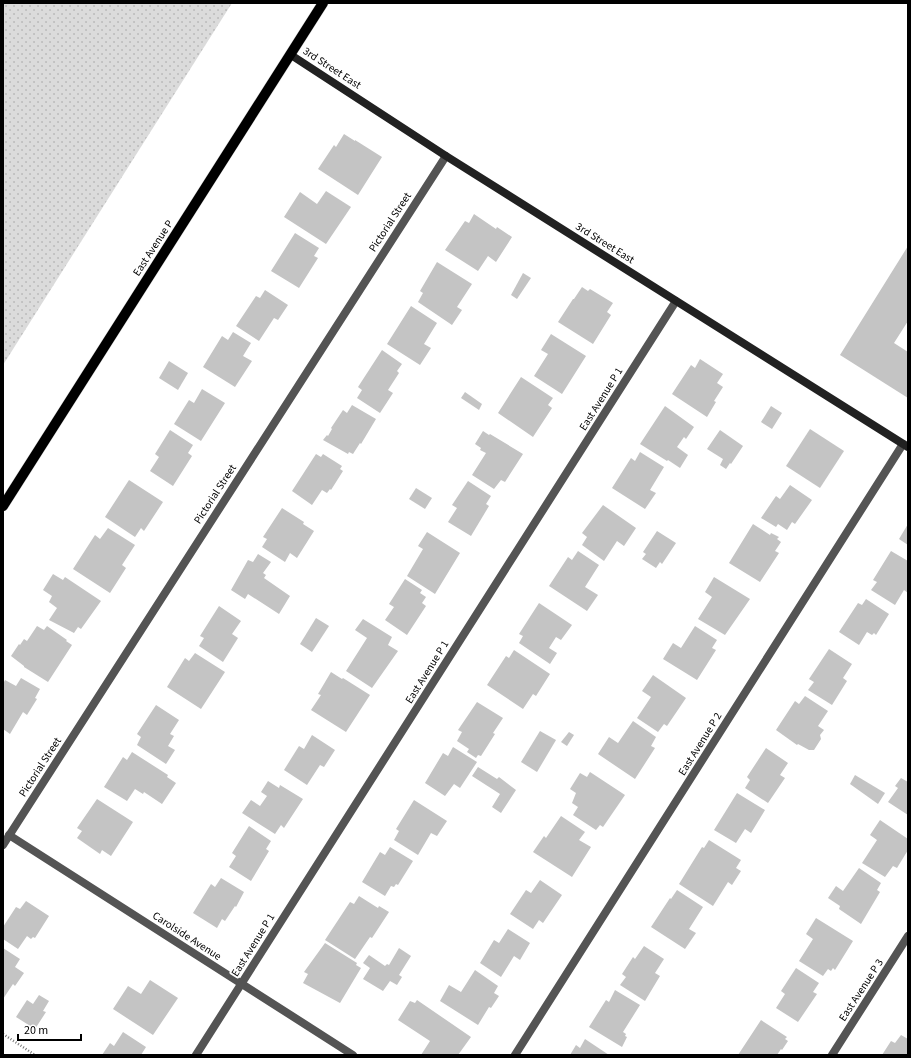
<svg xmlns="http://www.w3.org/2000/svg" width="911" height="1058" viewBox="0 0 911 1058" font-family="'Source Sans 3',sans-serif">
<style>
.grass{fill:url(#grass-dots)}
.building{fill:#c4c4c4}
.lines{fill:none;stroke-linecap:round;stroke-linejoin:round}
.primary-casing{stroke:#dbdbdb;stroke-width:11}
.path{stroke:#767676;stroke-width:2.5;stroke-dasharray:1 2;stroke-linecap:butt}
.street{stroke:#545454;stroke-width:8}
.secondary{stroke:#212121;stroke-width:8}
.primary{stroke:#000;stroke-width:10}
.labels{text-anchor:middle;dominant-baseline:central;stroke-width:4;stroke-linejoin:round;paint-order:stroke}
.street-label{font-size:11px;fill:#000;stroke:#fff}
</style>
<defs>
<pattern id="grass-dots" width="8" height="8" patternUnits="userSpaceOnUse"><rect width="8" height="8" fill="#dbdbdb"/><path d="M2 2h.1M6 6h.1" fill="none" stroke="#bababa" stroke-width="1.8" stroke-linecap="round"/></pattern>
</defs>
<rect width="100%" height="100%" fill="#fff"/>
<!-- grass -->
<polygon class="grass" points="3,3 232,3 3,365"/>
<!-- building -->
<g class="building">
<polygon points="344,134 355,141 355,140 382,157 358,195 318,169 334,145 336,147"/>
<polygon points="326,191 351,207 326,244 284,217 300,192 317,204"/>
<polygon points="474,214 496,229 497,227 512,237 496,262 488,256 478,271 445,250 465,221 469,223"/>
<polygon points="295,233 319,248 314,256 318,258 299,288 271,271"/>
<polygon points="908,246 908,321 894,343 908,352 908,398 840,355"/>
<polygon points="437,262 472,284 457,307 462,310 452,325 418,302 423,293 420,291"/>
<polygon points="523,273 531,278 517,299 511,295"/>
<polygon points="582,287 588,291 590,289 613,303 607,312 611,315 593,344 558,322 573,299 574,299"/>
<polygon points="265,290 288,305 278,320 274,318 259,341 236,326 256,296 260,298"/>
<polygon points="411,306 437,323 424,344 431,348 420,365 387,344"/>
<polygon points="233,332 251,343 243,356 252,361 235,387 203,367 222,336 228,340"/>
<polygon points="551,334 586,356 562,394 534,376 548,354 541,350"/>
<polygon points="382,350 402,364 397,371 399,373 388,390 393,393 380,413 357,398 362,390 358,387"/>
<polygon points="700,359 723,374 717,383 723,387 714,401 716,402 707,417 672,394 691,365 695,368"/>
<polygon points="169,361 188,373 178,390 159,378"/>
<polygon points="521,377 553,398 548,405 552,408 533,437 498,413"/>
<polygon points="202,389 225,403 201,441 174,424 189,400 194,403"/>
<polygon points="465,392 482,404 479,410 461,398"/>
<polygon points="352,405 376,419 361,444 360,443 353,454 349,452 348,454 323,440 327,435 328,436 332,429 331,428 343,410 347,413"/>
<polygon points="665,406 694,427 686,439 684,437 677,447 688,455 680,468 668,460 667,461 640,444"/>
<polygon points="771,406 782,413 772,429 761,422"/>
<polygon points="810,429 844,451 820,488 786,466"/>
<polygon points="170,430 193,445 188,453 192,456 173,486 150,471 159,457 155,454"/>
<polygon points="720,430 743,446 731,464 730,463 726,469 720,465 723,459 707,449"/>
<polygon points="483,431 489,435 490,434 523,454 505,482 501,480 494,489 472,475 486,453 480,450 481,448 475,444"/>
<polygon points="640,452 664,467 650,490 656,493 645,509 612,488 631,458 635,461"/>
<polygon points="316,454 321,457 323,454 342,466 340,469 343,471 331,490 330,489 327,493 322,490 312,505 292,491"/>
<polygon points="129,480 163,502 144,531 141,528 135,537 105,517"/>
<polygon points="468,481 491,496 486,504 489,506 471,536 448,522 457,508 452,505"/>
<polygon points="790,485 812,500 795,524 792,522 787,530 778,524 776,527 761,518 776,496 780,499"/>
<polygon points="416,488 432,498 425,509 409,499"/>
<polygon points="603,505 636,528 624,546 617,541 604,561 582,545 587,537 582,533"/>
<polygon points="282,508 304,522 303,524 314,531 297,558 290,553 285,562 262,547 267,539 263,537"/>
<polygon points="753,524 770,535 771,533 779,537 777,539 781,542 775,551 779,553 760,582 729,563"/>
<polygon points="908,524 908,545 899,539"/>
<polygon points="108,528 135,545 122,565 126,568 110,593 73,569 95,535 100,539"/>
<polygon points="657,531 676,543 662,564 660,562 656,568 642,559 646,554 643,552"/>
<polygon points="427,532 460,553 435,594 407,576 423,549 418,546"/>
<polygon points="578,551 599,565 585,587 598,595 587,611 549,586 568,557 572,560"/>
<polygon points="891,551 908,561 908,593 904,590 895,605 871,590 877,582 873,580"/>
<polygon points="258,554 271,562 263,573 266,575 264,578 290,596 279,614 248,594 245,599 231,590 248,560 253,562"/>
<polygon points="53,574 63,580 65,577 101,601 81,629 78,627 74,633 49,620 57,608 49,602 52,596 43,590"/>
<polygon points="714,577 750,599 725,635 698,619 712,597 705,592"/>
<polygon points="405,579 422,590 420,593 426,597 422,603 426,606 407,635 385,620 394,607 389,604"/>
<polygon points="866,599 889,614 876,635 874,633 872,635 867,632 859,645 839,632 858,603 862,605"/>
<polygon points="539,603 572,625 561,640 556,637 549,648 557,653 550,664 519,643 523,636 519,634"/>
<polygon points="219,606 241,621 232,634 238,638 223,662 199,646 204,638 200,636"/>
<polygon points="316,618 329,626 312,652 300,644"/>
<polygon points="363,619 392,637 388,645 398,651 372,688 346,671 367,638 355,630"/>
<polygon points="37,626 44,630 47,626 67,640 66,641 72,645 48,682 24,667 24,666 11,656 19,644 20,645 24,639 27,641"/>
<polygon points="695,626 717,640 712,648 716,650 697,680 663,659 673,643 681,648"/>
<polygon points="829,649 852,664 843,678 847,681 832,705 808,690 814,682 809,679"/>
<polygon points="514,650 550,674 536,696 533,694 523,709 487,685 506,656 509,658"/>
<polygon points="195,653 225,672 201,709 167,687 185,658 189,661"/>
<polygon points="331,672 342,679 343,678 370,695 346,732 311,710 321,695 318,694"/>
<polygon points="653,675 686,698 667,726 664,724 658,732 637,718 651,697 642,691"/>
<polygon points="21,678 40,689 35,698 37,699 27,715 23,712 10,734 3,729 3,684 5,680 16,686"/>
<polygon points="805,696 828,711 818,726 824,730 820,735 821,739 814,750 809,750 798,744 797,745 776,730 795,701 799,704"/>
<polygon points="477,702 503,718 493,733 495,734 481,756 478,755 476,758 467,752 469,749 457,741 462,732 458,730"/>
<polygon points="156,705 179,720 170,734 174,736 168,746 175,750 166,764 137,745 141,737 137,734"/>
<polygon points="633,721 656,737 651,746 655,748 635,779 598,754 609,737 618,743"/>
<polygon points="540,731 556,740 537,772 521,762"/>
<polygon points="569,732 574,735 567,746 561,742"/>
<polygon points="312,735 335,750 324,767 320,765 307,785 284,770 299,746 304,749"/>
<polygon points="453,747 477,762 460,788 454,784 445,796 425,783 443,753 448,756"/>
<polygon points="766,748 788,763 780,775 785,778 768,803 745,788 750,780 747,777"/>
<polygon points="132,752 168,775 167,777 176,783 162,804 144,792 143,794 135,789 127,801 104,787 123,757 127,760"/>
<polygon points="478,767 497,779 499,777 516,790 501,813 492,807 500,794 472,776"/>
<polygon points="590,772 625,795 603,827 600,825 596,830 573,815 578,807 572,803 576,793 570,789 580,773 587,777"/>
<polygon points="855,775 885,793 878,804 850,784"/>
<polygon points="901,778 908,782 908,815 888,802 898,788 895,786"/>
<polygon points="268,781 279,788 280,785 303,799 284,828 281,825 275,834 242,813 251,800 260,806 267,796 261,792"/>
<polygon points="737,793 765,810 751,833 745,829 736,843 714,830"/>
<polygon points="97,799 133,822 111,856 102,850 100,854 77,838 82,831 77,828"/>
<polygon points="414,800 447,821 437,836 431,833 418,855 394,840 399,831 396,829"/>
<polygon points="561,816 585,832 579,840 591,847 572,877 533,852 544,836 546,838"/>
<polygon points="880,820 908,839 908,850 897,868 893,866 885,877 862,863 877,840 870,835"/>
<polygon points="249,826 271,841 266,849 269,851 251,881 229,867 236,856 232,853"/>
<polygon points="709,840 741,860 736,868 741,871 732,885 728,882 713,906 679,884 702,847 704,848"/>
<polygon points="390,847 413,861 398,885 396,884 394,887 391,886 385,896 362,882 380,852 385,855"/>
<polygon points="859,868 881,883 877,890 880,892 861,924 839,909 840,906 828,898 836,886 843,891"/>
<polygon points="221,878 244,892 236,907 235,906 225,921 222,919 217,928 193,913 211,884 215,887"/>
<polygon points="540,880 562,895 543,923 539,920 533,929 510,914 526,890 531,893"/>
<polygon points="677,890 703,907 689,929 696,933 685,949 651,927 670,898 671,899"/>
<polygon points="359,896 378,908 379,906 389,912 372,938 370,937 355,959 325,940 350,902 354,904"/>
<polygon points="26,901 49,916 35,938 33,937 31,939 27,936 18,949 3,939 3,927 16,907 20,909"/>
<polygon points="816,918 853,941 835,970 833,968 831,971 828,969 823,976 799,961 813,939 806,934"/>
<polygon points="508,929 530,943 520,960 514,956 501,977 480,963 494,940 499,943"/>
<polygon points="325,943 357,963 356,965 361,968 340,1003 303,983 308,974 304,972"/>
<polygon points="644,946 664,959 655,973 660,976 645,1001 620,985 626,977 622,974 633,957 635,959"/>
<polygon points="3,948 20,959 15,967 24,973 15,986 13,984 3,999"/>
<polygon points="399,948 411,956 399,975 402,977 397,985 390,981 383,991 363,979 370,968 363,963 369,955 385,966 387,964 389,965"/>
<polygon points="796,968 819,983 813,992 817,994 798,1022 776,1008 785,994 781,991"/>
<polygon points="475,970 498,986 494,993 499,996 491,1008 489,1007 478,1025 440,1001 449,985 461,992"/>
<polygon points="150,980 178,998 153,1035 113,1009 128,986 141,994"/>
<polygon points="615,990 640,1005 623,1032 626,1034 625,1036 627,1037 622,1047 589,1027 606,1000 609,1002"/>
<polygon points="39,995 49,1001 43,1011 46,1012 35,1029 16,1017 27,1000 33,1004"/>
<polygon points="417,1000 471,1037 458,1055 421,1055 430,1041 398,1020 410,1001 415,1003"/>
<polygon points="761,1020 787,1037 785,1039 788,1041 782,1050 781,1049 777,1055 738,1055"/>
<polygon points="123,1032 146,1047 141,1055 102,1055 110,1043 114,1046"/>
<polygon points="901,1035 908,1039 908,1055 882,1055 891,1041 895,1043"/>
<polygon points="585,1039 609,1055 570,1055 576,1045 580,1048"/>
</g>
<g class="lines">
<!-- primary casing -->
<g class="primary-casing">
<polyline id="primary" points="3,506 323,3"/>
</g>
<!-- path -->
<polyline class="path" points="3,1034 35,1055"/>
<!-- street -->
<g class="street">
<polyline points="9,835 353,1055"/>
<polyline points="3,845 446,156"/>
<polyline points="196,1055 676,301"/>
<polyline points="515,1055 903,444"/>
<polyline points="832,1055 908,936"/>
</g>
<!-- secondary -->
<polyline class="secondary" points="291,55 446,156 908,447"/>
<!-- primary -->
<use href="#primary" class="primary"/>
</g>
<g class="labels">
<!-- street labels -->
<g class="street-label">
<text transform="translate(332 68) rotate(33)">3rd Street East</text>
<text transform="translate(390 222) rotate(-57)">Pictorial Street</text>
<text transform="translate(605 243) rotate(32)">3rd Street East</text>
<text transform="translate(153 248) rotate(-57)">East Avenue P</text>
<text transform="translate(601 399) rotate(-58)">East Avenue P 1</text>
<text transform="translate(215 494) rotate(-57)">Pictorial Street</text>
<text transform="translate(427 672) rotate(-58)">East Avenue P 1</text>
<text transform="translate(700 744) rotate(-58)">East Avenue P 2</text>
<text transform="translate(40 767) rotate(-57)">Pictorial Street</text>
<text transform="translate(187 936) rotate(33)">Carolside Avenue</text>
<text transform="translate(253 945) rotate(-58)">East Avenue P 1</text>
<text transform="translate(861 990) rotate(-57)">East Avenue P 3</text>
</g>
</g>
<!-- border -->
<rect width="911" height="1058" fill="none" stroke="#000000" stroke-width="8"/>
<!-- scale -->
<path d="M18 1034v6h63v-6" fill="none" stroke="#000000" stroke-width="2"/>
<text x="24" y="1034" font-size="12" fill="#000000" stroke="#ffffff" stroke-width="3" paint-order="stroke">20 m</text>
</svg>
